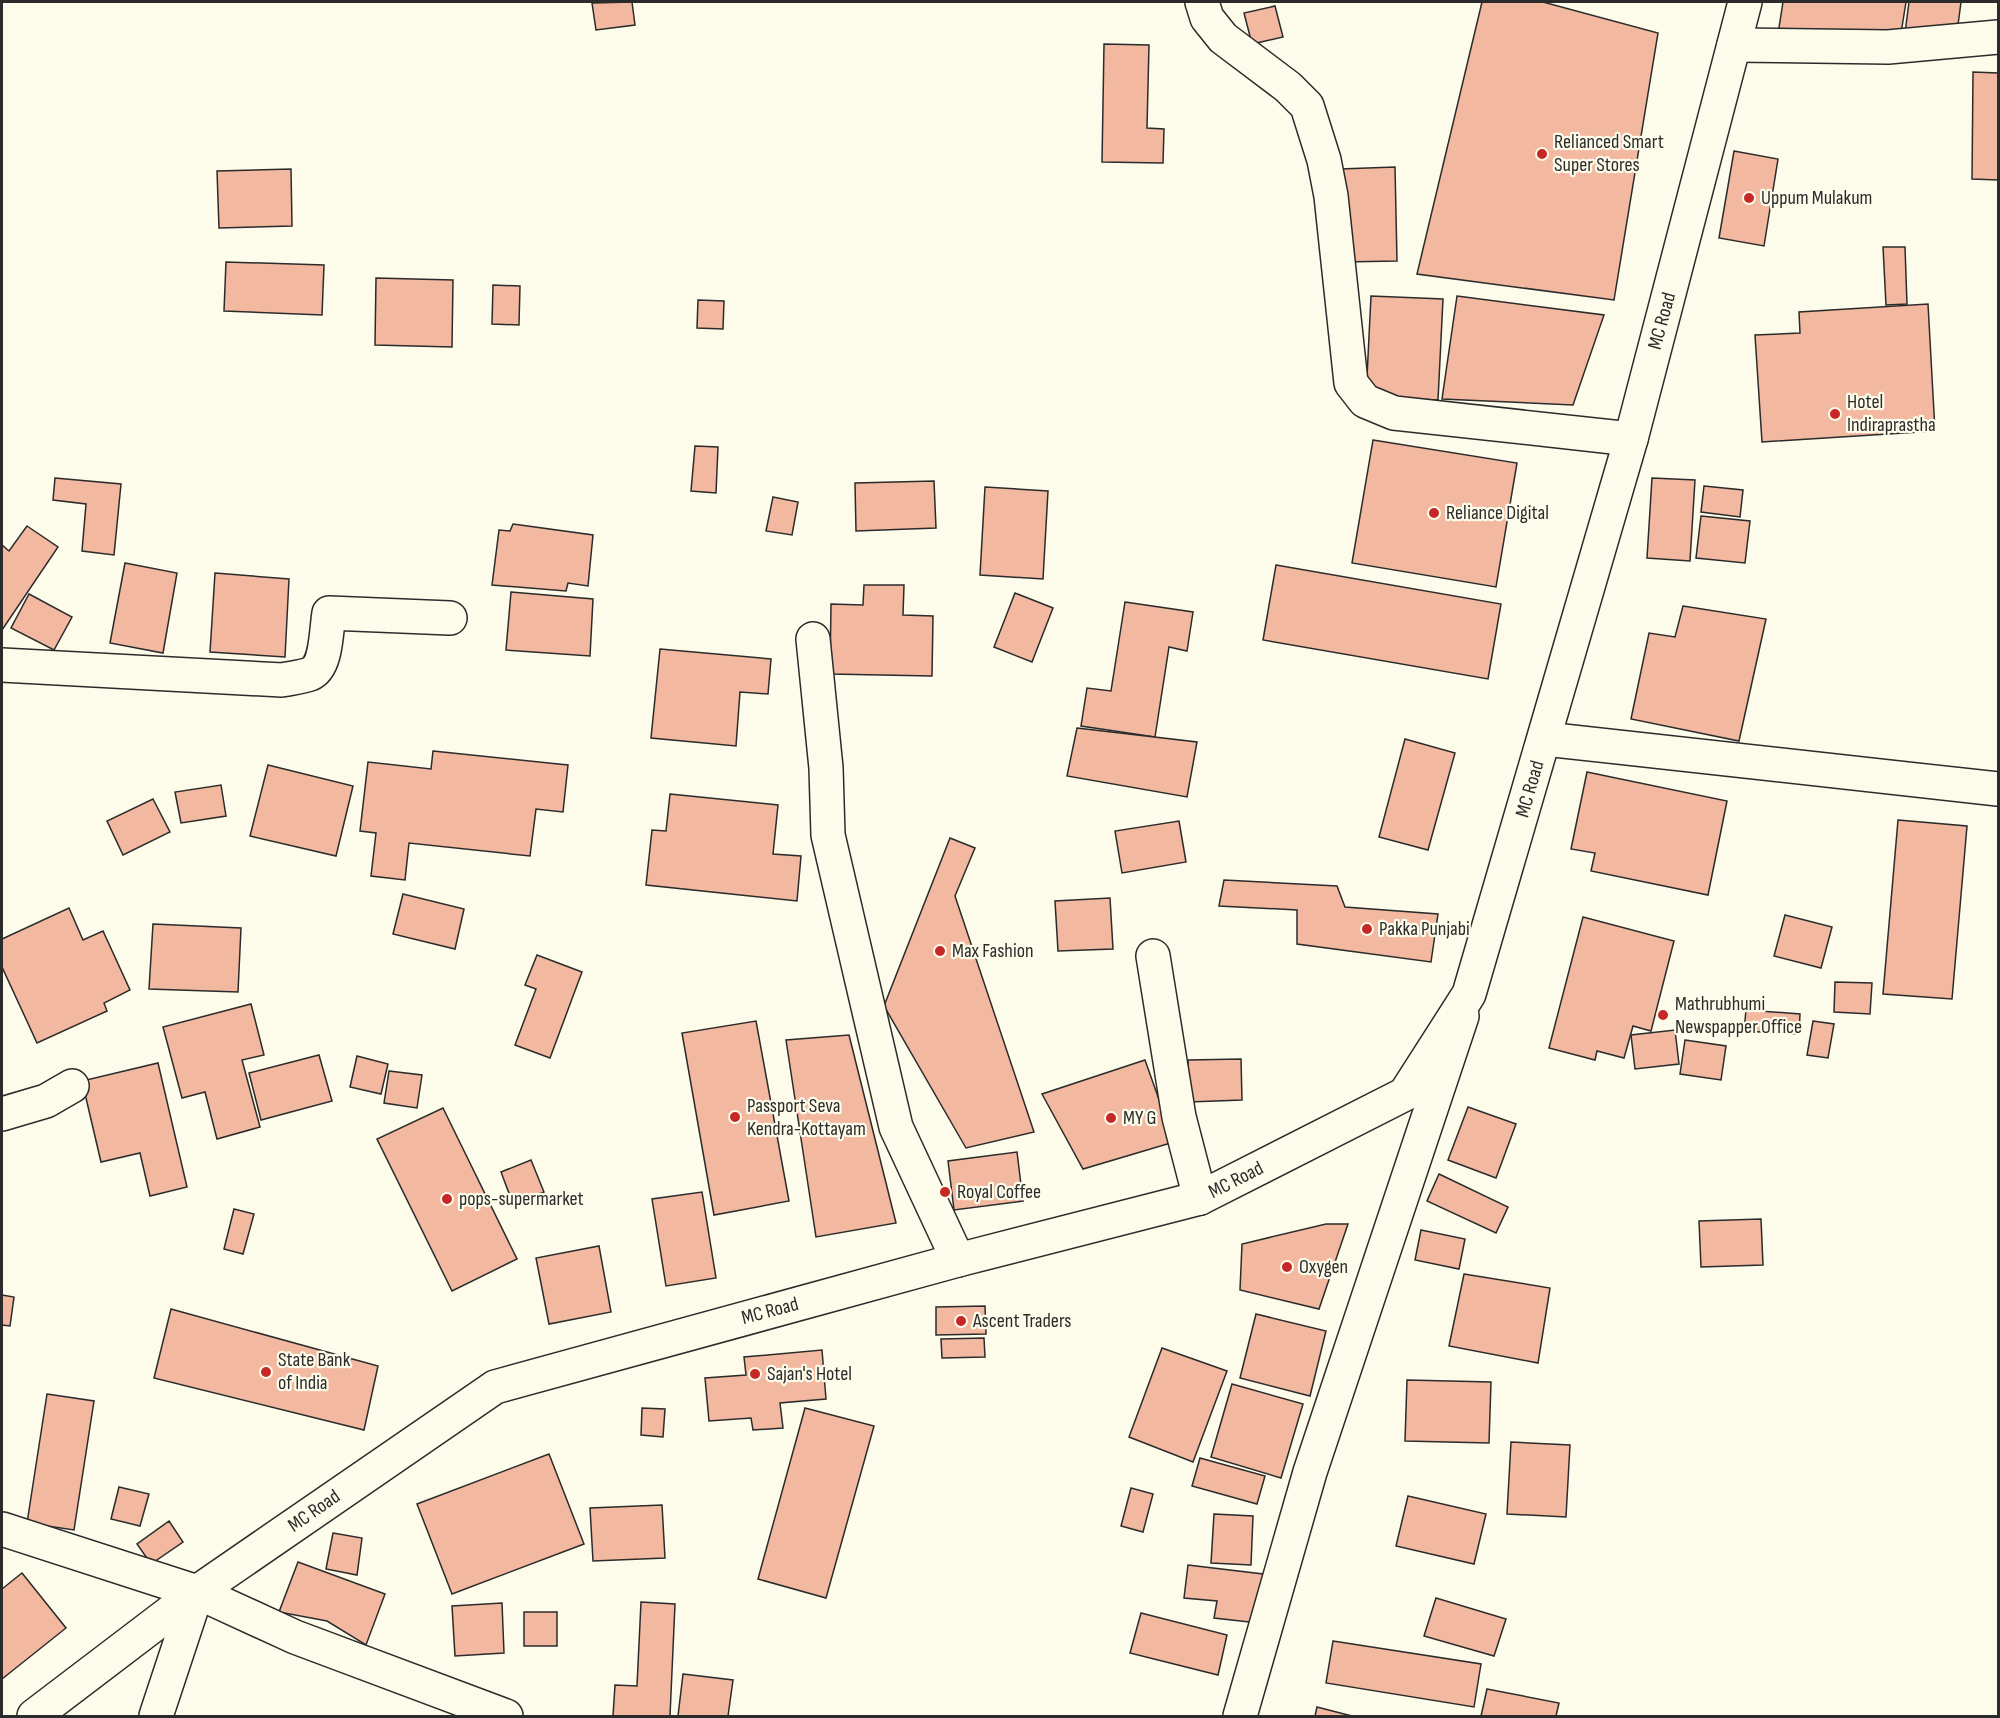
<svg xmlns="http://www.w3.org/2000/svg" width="2000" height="1718" viewBox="0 0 2000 1718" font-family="'Sofia Sans Condensed',sans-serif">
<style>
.building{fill:#f2b8a0;stroke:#2b2b2b;stroke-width:1.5}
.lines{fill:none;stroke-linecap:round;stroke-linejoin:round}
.minor-casing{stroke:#2b2b2b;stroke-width:36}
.major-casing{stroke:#2b2b2b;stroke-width:36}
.minor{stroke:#fdfbea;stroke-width:33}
.major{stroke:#fdfbea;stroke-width:33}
.poi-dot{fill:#c62828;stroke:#fdfbea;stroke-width:2}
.labels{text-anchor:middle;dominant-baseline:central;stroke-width:4.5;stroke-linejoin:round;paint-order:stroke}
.poi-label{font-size:20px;fill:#2b2b2b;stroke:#fdfbea;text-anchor:start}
.street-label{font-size:20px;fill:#2b2b2b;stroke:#fdfbea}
</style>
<rect width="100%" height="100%" fill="#fdfbea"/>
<!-- building -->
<g class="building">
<polygon points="632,2 635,25 596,30 592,3"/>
<polygon points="1482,2 1543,2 1658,33 1614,300 1417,274"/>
<polygon points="1783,2 1906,2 1898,52 1778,34"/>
<polygon points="1909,2 1961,2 1956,40 1905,33"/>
<polygon points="1275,6 1283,37 1252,44 1244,13"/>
<polygon points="1104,44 1149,45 1147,128 1164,129 1163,163 1102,162"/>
<polygon points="1973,72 1998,73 1998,180 1972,179"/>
<polygon points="1734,151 1778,159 1764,246 1719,238"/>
<polygon points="1395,167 1397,261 1342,262 1340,169"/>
<polygon points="291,169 292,226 219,228 217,171"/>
<polygon points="1883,247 1905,247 1907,304 1886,305"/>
<polygon points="226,262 324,265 322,315 224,311"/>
<polygon points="376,278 453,280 452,347 375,345"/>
<polygon points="493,285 520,286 519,325 492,324"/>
<polygon points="1371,296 1443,299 1438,400 1366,397"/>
<polygon points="1457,296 1604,315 1573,405 1442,399"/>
<polygon points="698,300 724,301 723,329 697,328"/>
<polygon points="1928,304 1935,431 1762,442 1755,335 1800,333 1799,312"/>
<polygon points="1373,440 1517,463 1496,587 1352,563"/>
<polygon points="695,446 718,447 716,493 691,491"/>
<polygon points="55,478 121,484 114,555 82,551 86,504 53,500"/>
<polygon points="1652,478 1695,480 1690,561 1647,558"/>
<polygon points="934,481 936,528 856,531 855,483"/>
<polygon points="1704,486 1743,490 1740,517 1701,512"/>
<polygon points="985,487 1048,491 1043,579 980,575"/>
<polygon points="773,497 798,502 792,535 766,531"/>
<polygon points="1701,516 1750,521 1745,563 1696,558"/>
<polygon points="513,524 593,535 588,586 568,583 566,591 492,585 499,530 510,531"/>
<polygon points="27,526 58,547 2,630 2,545 9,551"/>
<polygon points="125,563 177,573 163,653 110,643"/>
<polygon points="1276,565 1501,604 1488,679 1263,640"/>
<polygon points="215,573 289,579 285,657 210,652"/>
<polygon points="864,585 904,585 903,615 933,616 932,676 830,674 831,604 863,605"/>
<polygon points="511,592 593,599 590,656 506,650"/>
<polygon points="1015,593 1053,608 1032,662 994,647"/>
<polygon points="29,594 72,617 54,650 11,628"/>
<polygon points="1125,602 1193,612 1187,651 1169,647 1155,737 1081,726 1087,688 1111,691"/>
<polygon points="1683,606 1766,619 1739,741 1631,719 1649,633 1675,637"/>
<polygon points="660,649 771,659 768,694 740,692 736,746 651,738"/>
<polygon points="1077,728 1197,742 1187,797 1067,776"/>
<polygon points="1405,739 1455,753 1428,850 1379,837"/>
<polygon points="433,751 568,765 563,812 536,809 530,856 409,843 405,880 371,876 376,833 360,831 368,762 431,769"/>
<polygon points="268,765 353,786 336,856 250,836"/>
<polygon points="1587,772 1727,801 1708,895 1591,871 1595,853 1571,849"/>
<polygon points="221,785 226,816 181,823 175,792"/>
<polygon points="670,794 778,805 773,854 801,856 797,901 646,885 652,830 666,831"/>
<polygon points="153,799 170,832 123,855 107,821"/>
<polygon points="1898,820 1967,826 1952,999 1883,994"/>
<polygon points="1179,821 1186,862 1122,873 1115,831"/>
<polygon points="950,838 975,848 955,896 1034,1132 966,1148 884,1006"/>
<polygon points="1224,880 1337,886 1345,907 1438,914 1431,962 1297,944 1297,910 1219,906"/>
<polygon points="403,894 464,909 455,949 393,934"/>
<polygon points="1110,898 1113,949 1058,951 1055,901"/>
<polygon points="69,908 83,940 103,931 130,990 104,1003 107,1011 37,1043 2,967 2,939"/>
<polygon points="1785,915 1832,927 1821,968 1774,956"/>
<polygon points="1583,917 1674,941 1651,1031 1633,1026 1624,1058 1597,1051 1595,1060 1549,1048"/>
<polygon points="153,924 241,928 238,992 149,989"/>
<polygon points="537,955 582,972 550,1058 515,1045 536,989 525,985"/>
<polygon points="1835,982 1872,983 1870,1014 1834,1012"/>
<polygon points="251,1004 264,1055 242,1060 260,1127 217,1139 205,1092 182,1098 163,1027"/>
<polygon points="1746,1010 1800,1014 1799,1034 1744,1031"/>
<polygon points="756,1021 789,1201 714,1215 682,1033"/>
<polygon points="1813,1021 1834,1024 1828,1058 1807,1055"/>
<polygon points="1675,1030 1679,1064 1635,1069 1631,1035"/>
<polygon points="849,1035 896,1223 816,1237 786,1040"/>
<polygon points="1685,1040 1726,1046 1721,1080 1680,1074"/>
<polygon points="319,1055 332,1101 261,1120 249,1073"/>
<polygon points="357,1056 388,1064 381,1094 350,1087"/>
<polygon points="1241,1059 1242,1100 1189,1102 1188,1060"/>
<polygon points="1145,1060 1174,1142 1083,1169 1042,1094"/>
<polygon points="158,1063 187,1187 150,1196 140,1153 101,1162 82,1081"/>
<polygon points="389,1071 422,1075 417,1108 384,1103"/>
<polygon points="1468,1107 1516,1124 1496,1178 1448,1160"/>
<polygon points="443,1108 517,1259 452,1291 377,1139"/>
<polygon points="1017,1152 1023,1201 954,1210 948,1161"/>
<polygon points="531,1160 544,1192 513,1204 501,1172"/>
<polygon points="1439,1174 1508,1207 1496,1233 1427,1201"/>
<polygon points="702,1192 716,1278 666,1286 652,1199"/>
<polygon points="234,1209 254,1214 243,1254 224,1249"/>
<polygon points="1761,1219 1763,1265 1701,1267 1699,1221"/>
<polygon points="1326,1224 1348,1224 1319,1309 1240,1290 1242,1244"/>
<polygon points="1421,1230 1465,1239 1459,1269 1415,1260"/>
<polygon points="599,1246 611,1312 549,1324 536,1258"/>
<polygon points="1464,1274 1550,1288 1538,1363 1449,1346"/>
<polygon points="2,1295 14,1297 10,1326 2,1325"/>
<polygon points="985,1306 986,1334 936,1335 936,1307"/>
<polygon points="171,1309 378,1366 364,1430 154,1378"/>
<polygon points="1256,1314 1326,1331 1310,1396 1240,1378"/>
<polygon points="984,1338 985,1357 942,1358 941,1339"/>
<polygon points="1162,1348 1227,1371 1193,1462 1129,1437"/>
<polygon points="822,1350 826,1399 780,1403 783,1428 753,1430 751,1418 709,1421 705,1378 746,1375 744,1357"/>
<polygon points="1407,1380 1491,1382 1489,1443 1405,1441"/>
<polygon points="1232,1384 1303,1404 1281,1478 1211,1457"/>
<polygon points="47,1394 94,1401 74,1530 27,1523"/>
<polygon points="642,1408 665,1409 663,1437 641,1435"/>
<polygon points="805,1408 874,1426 826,1598 758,1579"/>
<polygon points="1511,1442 1570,1445 1566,1517 1507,1514"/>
<polygon points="549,1454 584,1544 452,1594 417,1504"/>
<polygon points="1200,1458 1265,1476 1257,1504 1192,1486"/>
<polygon points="119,1487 149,1494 140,1526 111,1519"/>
<polygon points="1131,1488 1153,1494 1143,1532 1121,1526"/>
<polygon points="1408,1496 1486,1514 1474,1564 1396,1546"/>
<polygon points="662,1505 665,1558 593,1561 590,1508"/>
<polygon points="1214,1514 1253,1516 1251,1565 1211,1563"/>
<polygon points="169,1521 183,1542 151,1564 137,1544"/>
<polygon points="333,1533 362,1538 357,1575 326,1569"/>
<polygon points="298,1562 385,1594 366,1645 327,1621 279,1612"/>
<polygon points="1188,1565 1263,1574 1258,1623 1214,1618 1217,1601 1184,1598"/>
<polygon points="22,1573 66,1628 2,1679 2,1589"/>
<polygon points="1436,1598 1506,1619 1494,1656 1424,1636"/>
<polygon points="641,1602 675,1604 670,1716 613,1716 615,1685 637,1686"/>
<polygon points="502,1603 504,1653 455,1656 452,1606"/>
<rect x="524" y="1612" width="33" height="34"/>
<polygon points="1141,1613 1227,1635 1218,1675 1130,1653"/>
<polygon points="1333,1641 1481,1664 1474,1707 1326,1683"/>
<polygon points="683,1674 733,1680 728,1716 678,1716"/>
<polygon points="1487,1689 1559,1703 1556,1716 1481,1716"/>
<polygon points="1317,1707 1352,1716 1315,1716"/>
</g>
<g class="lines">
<!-- minor casing -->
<g class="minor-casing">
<g id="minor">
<polyline points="1202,2 1207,18 1223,38 1288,87 1307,106 1324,160 1331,196 1351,383 1365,401 1394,413 1631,439"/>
<polyline points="1734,45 1888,47 1998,37"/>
<polyline points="813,639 826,768 828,835 896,1127 958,1260"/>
<path d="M2,665L282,680C291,678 302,677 310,674C327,667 326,630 329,613L450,618"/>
<polyline points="1545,739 1998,789"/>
<polyline points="1153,956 1179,1117 1200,1198"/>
<polyline points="2,1114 46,1101 72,1086"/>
<polyline points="2,1529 197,1592 295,1637 506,1716"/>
<polyline points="156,1716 197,1592"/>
<polyline points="1240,1716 1310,1472 1462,1016"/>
</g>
</g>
<!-- major casing -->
<g class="major-casing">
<polyline id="major" points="34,1716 197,1592 495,1387 958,1260 1200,1198 1405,1094 1469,994 1631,439 1745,2"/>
</g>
<!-- minor -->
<use href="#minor" class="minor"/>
<!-- major -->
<use href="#major" class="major"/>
</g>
<!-- markers -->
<g class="poi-dot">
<circle cx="1542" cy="154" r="6"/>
<circle cx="1749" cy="198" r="6"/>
<circle cx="1835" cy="414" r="6"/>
<circle cx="1434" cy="513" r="6"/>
<circle cx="1367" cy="929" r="6"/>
<circle cx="940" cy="951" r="6"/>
<circle cx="1663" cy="1015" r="6"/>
<circle cx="735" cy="1117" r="6"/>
<circle cx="1111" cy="1118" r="6"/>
<circle cx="945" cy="1192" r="6"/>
<circle cx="447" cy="1199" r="6"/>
<circle cx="1287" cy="1267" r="6"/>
<circle cx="961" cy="1321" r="6"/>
<circle cx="266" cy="1372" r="6"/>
<circle cx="755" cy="1374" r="6"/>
</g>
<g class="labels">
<!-- poi labels -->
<g class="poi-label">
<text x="1554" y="142">Relianced Smart<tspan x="1554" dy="23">Super Stores</tspan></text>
<text x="1761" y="198">Uppum Mulakum</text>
<text x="1847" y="402">Hotel<tspan x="1847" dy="23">Indiraprastha</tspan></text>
<text x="1446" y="513">Reliance Digital</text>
<text x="1379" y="929">Pakka Punjabi</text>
<text x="952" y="951">Max Fashion</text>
<text x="1675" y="1004">Mathrubhumi<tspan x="1675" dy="23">Newspapper Office</tspan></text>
<text x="747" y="1106">Passport Seva<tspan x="747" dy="23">Kendra-Kottayam</tspan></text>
<text x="1123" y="1118">MY G</text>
<text x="957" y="1192">Royal Coffee</text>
<text x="459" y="1199">pops-supermarket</text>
<text x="1299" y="1267">Oxygen</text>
<text x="973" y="1321">Ascent Traders</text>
<text x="278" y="1360">State Bank<tspan x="278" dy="23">of India</tspan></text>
<text x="767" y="1374">Sajan's Hotel</text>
</g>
<!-- street labels -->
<g class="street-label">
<text transform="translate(1662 321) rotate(-75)">MC Road</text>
<text transform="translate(1530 789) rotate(-74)">MC Road</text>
<text transform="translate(1236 1180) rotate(-27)">MC Road</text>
<text transform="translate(770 1311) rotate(-15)">MC Road</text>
<text transform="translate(314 1511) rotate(-35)">MC Road</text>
</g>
</g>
<!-- border -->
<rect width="2000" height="1718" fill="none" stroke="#2b2b2b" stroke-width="6"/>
</svg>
